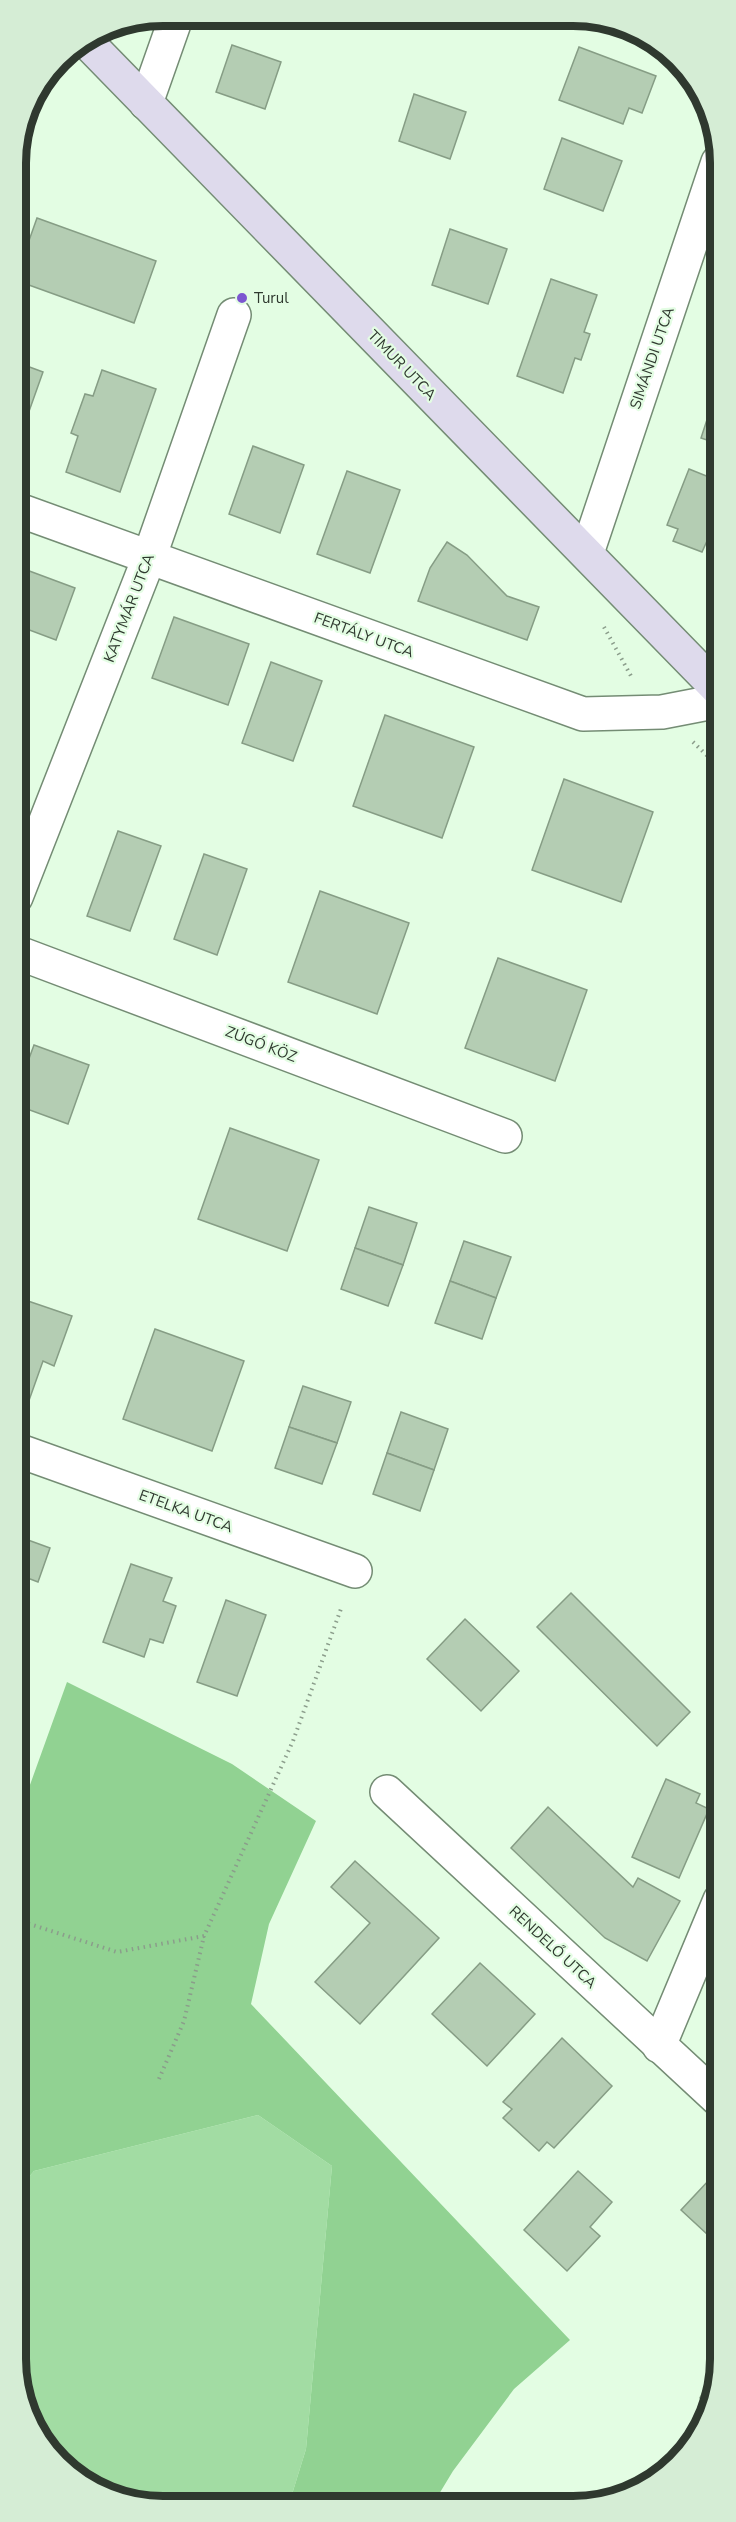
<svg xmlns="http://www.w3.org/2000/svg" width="736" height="2522" viewBox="0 0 736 2522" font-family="'Nunito Sans',sans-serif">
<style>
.green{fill:#a2dca3}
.forest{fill:#91d292}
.building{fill:#b4cdb3;stroke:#869d85;stroke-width:1.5}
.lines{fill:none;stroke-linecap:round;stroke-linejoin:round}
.street-casing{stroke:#748c74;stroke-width:36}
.secondary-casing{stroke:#748c74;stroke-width:36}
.path{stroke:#8b9d8b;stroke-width:4;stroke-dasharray:1.5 4.5;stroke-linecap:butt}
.street{stroke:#fff;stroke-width:33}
.secondary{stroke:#dedaec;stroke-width:33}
.poi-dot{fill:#7c56d0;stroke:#e3fde3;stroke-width:2}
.labels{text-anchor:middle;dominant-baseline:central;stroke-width:4.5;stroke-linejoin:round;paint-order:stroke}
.poi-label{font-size:15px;fill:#2f392f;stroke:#e3fde3;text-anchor:start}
.street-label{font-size:15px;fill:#2f392f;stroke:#e3fde3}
.rim{fill:none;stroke:#2f392f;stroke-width:8}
</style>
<rect width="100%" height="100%" fill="#e3fde3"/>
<!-- green -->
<polygon class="green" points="258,2115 332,2166 306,2449 289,2504 133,2504 58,2464 18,2388 18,2190 34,2171"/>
<!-- forest -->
<polygon class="forest" points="67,1682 232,1764 316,1821 269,1924 251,2004 570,2340 514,2389 453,2471 433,2504 289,2504 306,2449 332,2166 258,2115 34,2171 18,2190 17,1821"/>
<!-- building -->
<g class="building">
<polygon points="283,16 315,16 311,26"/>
<polygon points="232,45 281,62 265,109 216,92"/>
<polygon points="579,47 656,76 642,113 629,108 623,124 559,100"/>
<polygon points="35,93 36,94 18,142 26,106"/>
<polygon points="414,94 466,112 450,159 399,141"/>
<polygon points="562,138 622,161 603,211 544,189"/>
<polygon points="37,218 156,261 134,323 15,280"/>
<polygon points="450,229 507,249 488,304 432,285"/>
<polygon points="551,279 597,295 584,332 590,334 581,360 575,358 563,393 517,376"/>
<polygon points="16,362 43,372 22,431 16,429"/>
<polygon points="102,370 156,389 120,492 66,472 78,436 71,433 85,394 93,396"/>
<polygon points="716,392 719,392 719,444 701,438"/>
<polygon points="253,446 304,465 280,533 229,514"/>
<polygon points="689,469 719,481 719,546 707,541 702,552 673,541 678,529 667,525"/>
<polygon points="347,471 400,490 370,573 317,554"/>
<polygon points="447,542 467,555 507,596 539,607 527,640 418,601 430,568"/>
<polygon points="24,569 75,588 56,640 16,625 16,592"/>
<polygon points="174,617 249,644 228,705 152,678"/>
<polygon points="271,662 322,681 293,761 242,743"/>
<polygon points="385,715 474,747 442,838 353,806"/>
<polygon points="564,779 653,812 621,902 532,870"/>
<polygon points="118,831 161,846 130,931 87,916"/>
<polygon points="204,854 247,869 217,955 174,939"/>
<polygon points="320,891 409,923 377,1014 288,982"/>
<polygon points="498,958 587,990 555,1081 465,1048"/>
<polygon points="34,1045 89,1065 68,1124 16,1105 16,1094"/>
<polygon points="230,1128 319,1160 287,1251 198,1219"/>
<polygon points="369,1207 417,1223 403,1265 355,1248"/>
<polygon points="464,1241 511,1257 496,1298 450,1281"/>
<polygon points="355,1248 403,1265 388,1306 341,1289"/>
<polygon points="450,1281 496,1298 482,1339 435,1323"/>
<polygon points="28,1301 72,1316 54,1366 43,1361 27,1406 17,1402 17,1334"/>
<polygon points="155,1329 244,1361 212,1451 123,1419"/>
<polygon points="303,1386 351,1402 337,1443 289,1427"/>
<polygon points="401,1412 448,1429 434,1470 387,1453"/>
<polygon points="289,1427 337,1443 322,1484 275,1468"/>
<polygon points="387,1453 434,1470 420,1511 373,1494"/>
<polygon points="17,1519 22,1521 17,1536 50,1548 38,1582 17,1574"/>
<polygon points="131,1564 172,1578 163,1601 176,1606 163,1643 150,1639 144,1657 103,1642"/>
<polygon points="571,1593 690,1712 657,1746 537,1627"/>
<polygon points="226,1600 266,1615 237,1696 197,1682"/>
<polygon points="465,1619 519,1671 481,1711 427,1659"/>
<polygon points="720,1661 720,1684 712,1681"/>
<polygon points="666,1779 700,1794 696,1803 709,1809 679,1878 632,1857"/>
<polygon points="548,1807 633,1887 638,1878 680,1901 647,1961 605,1938 511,1848"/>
<polygon points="355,1861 439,1938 360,2024 315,1982 370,1923 331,1887"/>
<polygon points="480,1963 535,2014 487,2066 432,2014"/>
<polygon points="562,2038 612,2086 554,2148 547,2142 539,2151 503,2118 512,2109 503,2102"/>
<polygon points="578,2171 612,2202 590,2227 600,2236 567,2271 524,2230"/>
<polygon points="710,2179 721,2188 721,2247 681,2210"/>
<polygon points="721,2355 721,2369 713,2404 700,2398"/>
</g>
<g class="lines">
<!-- street casing -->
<g class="street-casing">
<g id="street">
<polyline points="146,103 177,15"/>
<polyline points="16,509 583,714 662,712 719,701"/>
<polyline points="587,553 718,162"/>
<polyline points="16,897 149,558 234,315"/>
<polyline points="16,952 505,1136"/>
<polyline points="17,1450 355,1571"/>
<polyline points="387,1792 720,2101"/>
<polyline points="659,2046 720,1900"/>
</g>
</g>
<!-- secondary casing -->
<g class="secondary-casing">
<polyline id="secondary" points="85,40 719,690"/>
</g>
<!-- path -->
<g class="path">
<polyline points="604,627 631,676"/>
<polyline points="693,742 719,767"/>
<polyline points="17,1920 117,1952 204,1936 293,1741 342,1606"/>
<polyline points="159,2079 184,2021 204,1936"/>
</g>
<!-- street -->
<use href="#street" class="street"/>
<!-- secondary -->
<use href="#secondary" class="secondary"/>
</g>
<!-- markers -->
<circle class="poi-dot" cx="242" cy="298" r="6"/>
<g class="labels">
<!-- poi labels -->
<g class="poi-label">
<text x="254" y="298">Turul</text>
</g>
<!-- street labels -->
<g class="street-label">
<text transform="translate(652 358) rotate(-71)">SIMÁNDI UTCA</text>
<text transform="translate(402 365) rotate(46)">TIMUR UTCA</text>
<text transform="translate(129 608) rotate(-69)">KATYMÁR UTCA</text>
<text transform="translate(364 635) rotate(20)">FERTÁLY UTCA</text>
<text transform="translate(261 1044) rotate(21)">ZÚGÓ KÖZ</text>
<text transform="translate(186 1511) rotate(20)">ETELKA UTCA</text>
<text transform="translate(553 1947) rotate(43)">RENDELŐ UTCA</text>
</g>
</g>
<!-- crop -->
<path d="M0 0H736V2522H0ZM163 26H573A137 137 0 0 1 710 163V2359A137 137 0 0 1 573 2496H163A137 137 0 0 1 26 2359V163A137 137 0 0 1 163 26Z" fill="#d5edd5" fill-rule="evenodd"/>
<path class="rim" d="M163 26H573A137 137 0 0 1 710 163V2359A137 137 0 0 1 573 2496H163A137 137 0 0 1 26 2359V163A137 137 0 0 1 163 26Z"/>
</svg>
